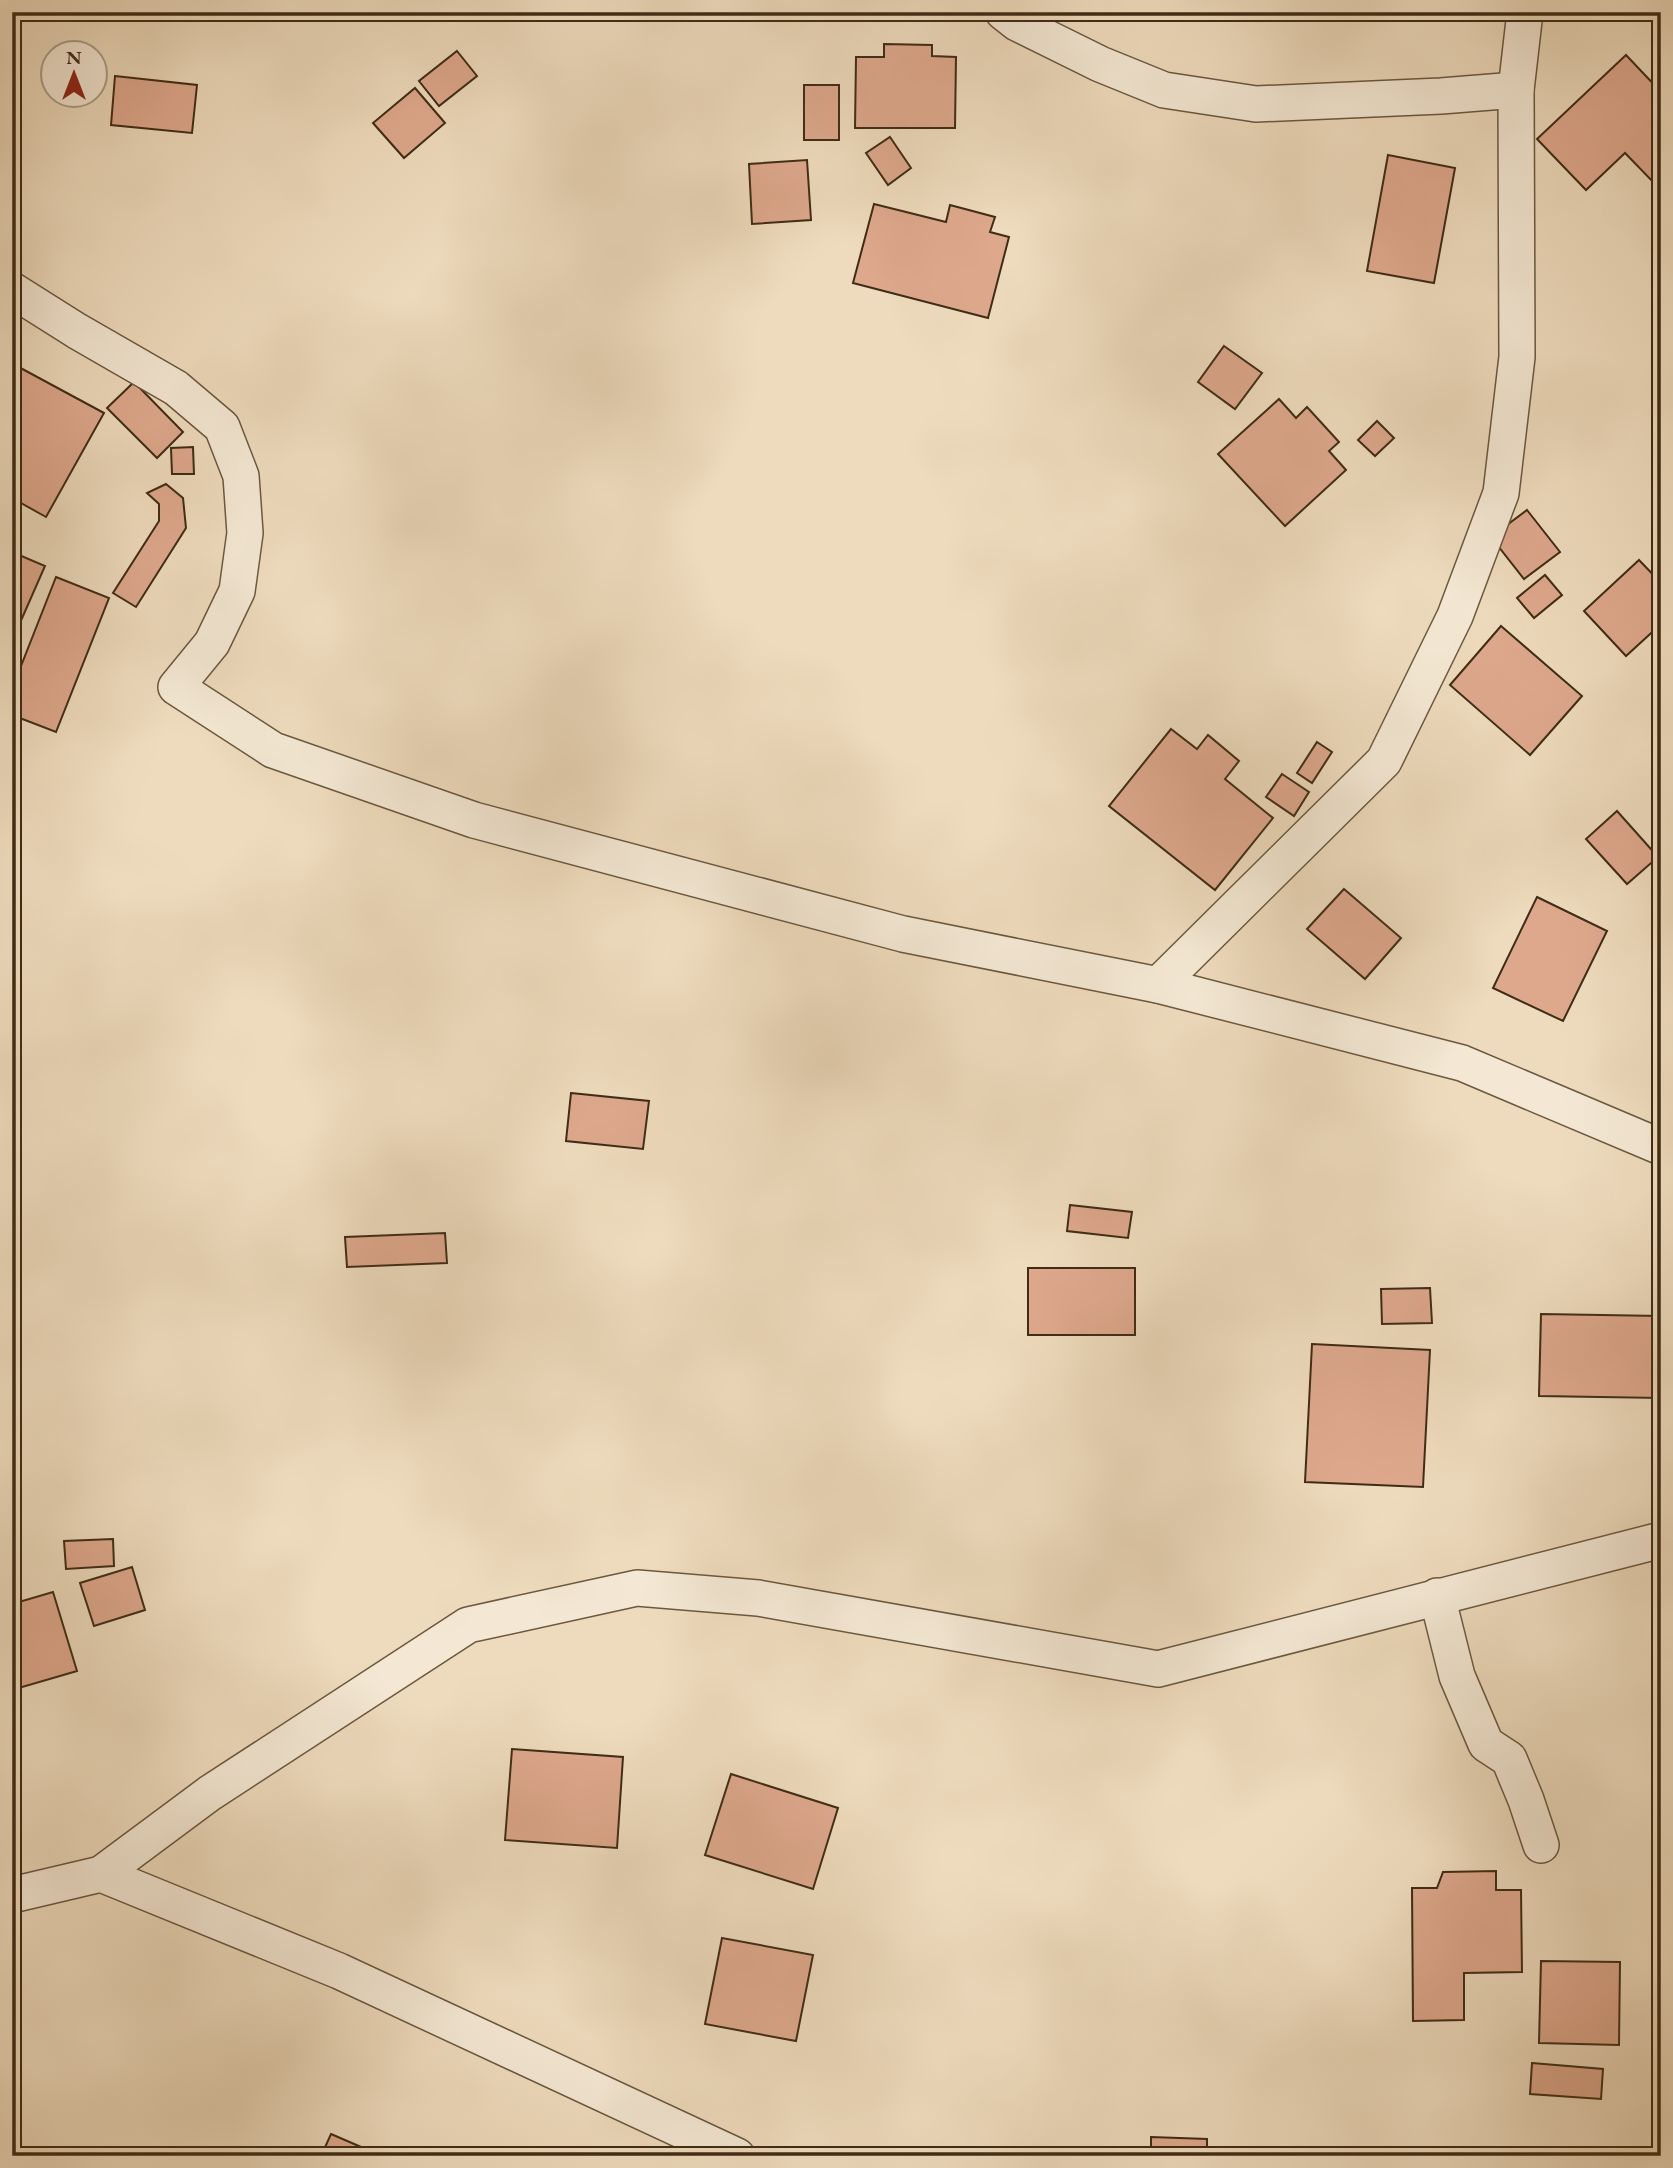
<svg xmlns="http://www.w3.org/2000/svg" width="1673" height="2168" viewBox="0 0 1673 2168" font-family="'EB Garamond',serif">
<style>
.building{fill:#dea88d;stroke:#3f2c15;stroke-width:2}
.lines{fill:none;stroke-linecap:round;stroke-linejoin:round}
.minor-casing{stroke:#6b583f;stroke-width:38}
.minor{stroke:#f4e8d4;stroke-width:35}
</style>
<rect width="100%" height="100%" fill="#eedbbd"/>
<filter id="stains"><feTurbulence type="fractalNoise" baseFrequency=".00286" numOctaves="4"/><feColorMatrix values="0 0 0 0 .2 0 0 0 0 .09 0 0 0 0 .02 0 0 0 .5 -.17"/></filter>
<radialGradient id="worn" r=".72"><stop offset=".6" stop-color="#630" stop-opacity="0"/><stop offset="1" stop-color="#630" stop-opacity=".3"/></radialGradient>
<!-- building -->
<g class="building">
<polygon points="884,44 932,45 932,56 956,57 955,128 855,128 856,57 884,57"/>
<polygon points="457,51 477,76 439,106 419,81"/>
<polygon points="1626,55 1661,92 1661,177 1654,183 1625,153 1586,190 1537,139"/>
<polygon points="115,76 197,85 192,133 111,125"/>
<rect x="804" y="85" width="35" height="55"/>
<polygon points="415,88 445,123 404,158 373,123"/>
<polygon points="890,137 911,168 888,185 866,153"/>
<polygon points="1388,155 1455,168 1434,283 1367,271"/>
<polygon points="807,160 811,220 752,224 749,164"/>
<polygon points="874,204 946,222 950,205 995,217 990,232 1009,237 988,318 853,283"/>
<polygon points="1224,346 1262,373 1235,409 1198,382"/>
<polygon points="15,365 104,413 46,517 12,498 12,370"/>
<polygon points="134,382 183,432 157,458 107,408"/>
<polygon points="1279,399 1296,418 1307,407 1339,442 1329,451 1346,470 1285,526 1218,454"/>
<polygon points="1377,421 1394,438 1375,456 1358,440"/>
<polygon points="193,447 194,474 172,474 171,448"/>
<polygon points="166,484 183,498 186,528 136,607 113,593 159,521 159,504 147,493"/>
<polygon points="1527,510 1560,552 1524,579 1491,537"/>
<polygon points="12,552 45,566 12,641"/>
<polygon points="1639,560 1661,583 1661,624 1626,656 1584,611"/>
<polygon points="1545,575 1562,595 1534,618 1517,598"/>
<polygon points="56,577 109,598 56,732 12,715 12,689"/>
<polygon points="1501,626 1582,696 1530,755 1450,685"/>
<polygon points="1171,729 1197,749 1208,735 1239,761 1225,779 1273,818 1215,890 1109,806"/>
<polygon points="1317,742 1332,752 1312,783 1297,773"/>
<polygon points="1282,774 1309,792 1294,816 1266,797"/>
<polygon points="1617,811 1658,857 1627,884 1586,839"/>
<polygon points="1344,889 1401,938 1365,979 1307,929"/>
<polygon points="1537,897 1607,931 1563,1021 1493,988"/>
<polygon points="571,1093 649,1101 643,1149 566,1141"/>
<polygon points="1070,1205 1132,1212 1128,1238 1067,1231"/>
<polygon points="445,1233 447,1263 347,1267 345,1237"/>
<rect x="1028" y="1268" width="107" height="67"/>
<polygon points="1430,1288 1432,1323 1382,1324 1381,1289"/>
<polygon points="1541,1314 1661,1316 1661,1398 1539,1396"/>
<polygon points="1312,1344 1430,1350 1423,1487 1305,1482"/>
<polygon points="113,1539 114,1566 66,1569 64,1541"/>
<polygon points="132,1567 145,1610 94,1626 80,1583"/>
<polygon points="53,1592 77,1671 12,1690 12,1604"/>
<polygon points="512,1749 623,1757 617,1848 505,1840"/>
<polygon points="731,1774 838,1808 813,1889 705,1855"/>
<polygon points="1496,1871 1496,1890 1521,1890 1522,1972 1464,1973 1464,2020 1413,2021 1412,1888 1437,1888 1443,1872"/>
<polygon points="722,1938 813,1955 796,2041 705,2024"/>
<polygon points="1541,1961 1620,1962 1619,2045 1539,2043"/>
<polygon points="1532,2063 1603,2069 1601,2099 1530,2094"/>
<polygon points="331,2134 382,2156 321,2156"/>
<polygon points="1151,2137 1207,2139 1207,2156 1151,2156"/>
</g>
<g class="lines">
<!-- minor casing -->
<g class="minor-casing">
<g id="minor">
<polyline points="1003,12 1017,23 1100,64 1164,90 1256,104 1441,96 1516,90"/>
<polyline points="12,290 77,331 176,388 222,427 241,476 245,533 237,591 212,643 176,687 273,750 474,820 903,934 1158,985 1462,1063 1661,1147"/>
<polyline points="1158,985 1384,761 1455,616 1501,493 1517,357 1516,90 1525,12"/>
<polyline points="1437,1596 1457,1676 1486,1744 1509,1759 1526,1800 1541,1845"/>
<polyline points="101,1874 339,1971 737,2156"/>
<polyline points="12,1895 101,1874 210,1793 468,1625 637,1588 758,1598 1158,1669 1661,1540"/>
</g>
</g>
<!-- minor -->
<use href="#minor" class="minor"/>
</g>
<!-- margin -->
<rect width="1673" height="2168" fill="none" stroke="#eedbbd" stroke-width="42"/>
<rect x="14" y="14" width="1645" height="2140" fill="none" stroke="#3f2c15" stroke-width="3.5"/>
<rect x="21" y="21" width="1631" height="2126" fill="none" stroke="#3f2c15" stroke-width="2"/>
<!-- north arrow -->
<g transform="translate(74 74)"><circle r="33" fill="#f4e8d4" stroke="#ac9d88" stroke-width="2"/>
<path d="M0-5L12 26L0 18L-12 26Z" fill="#8f2418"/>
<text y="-10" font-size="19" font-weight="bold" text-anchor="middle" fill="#3f2c15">N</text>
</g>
<rect width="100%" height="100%" filter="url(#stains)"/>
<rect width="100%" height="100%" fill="url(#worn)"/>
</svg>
